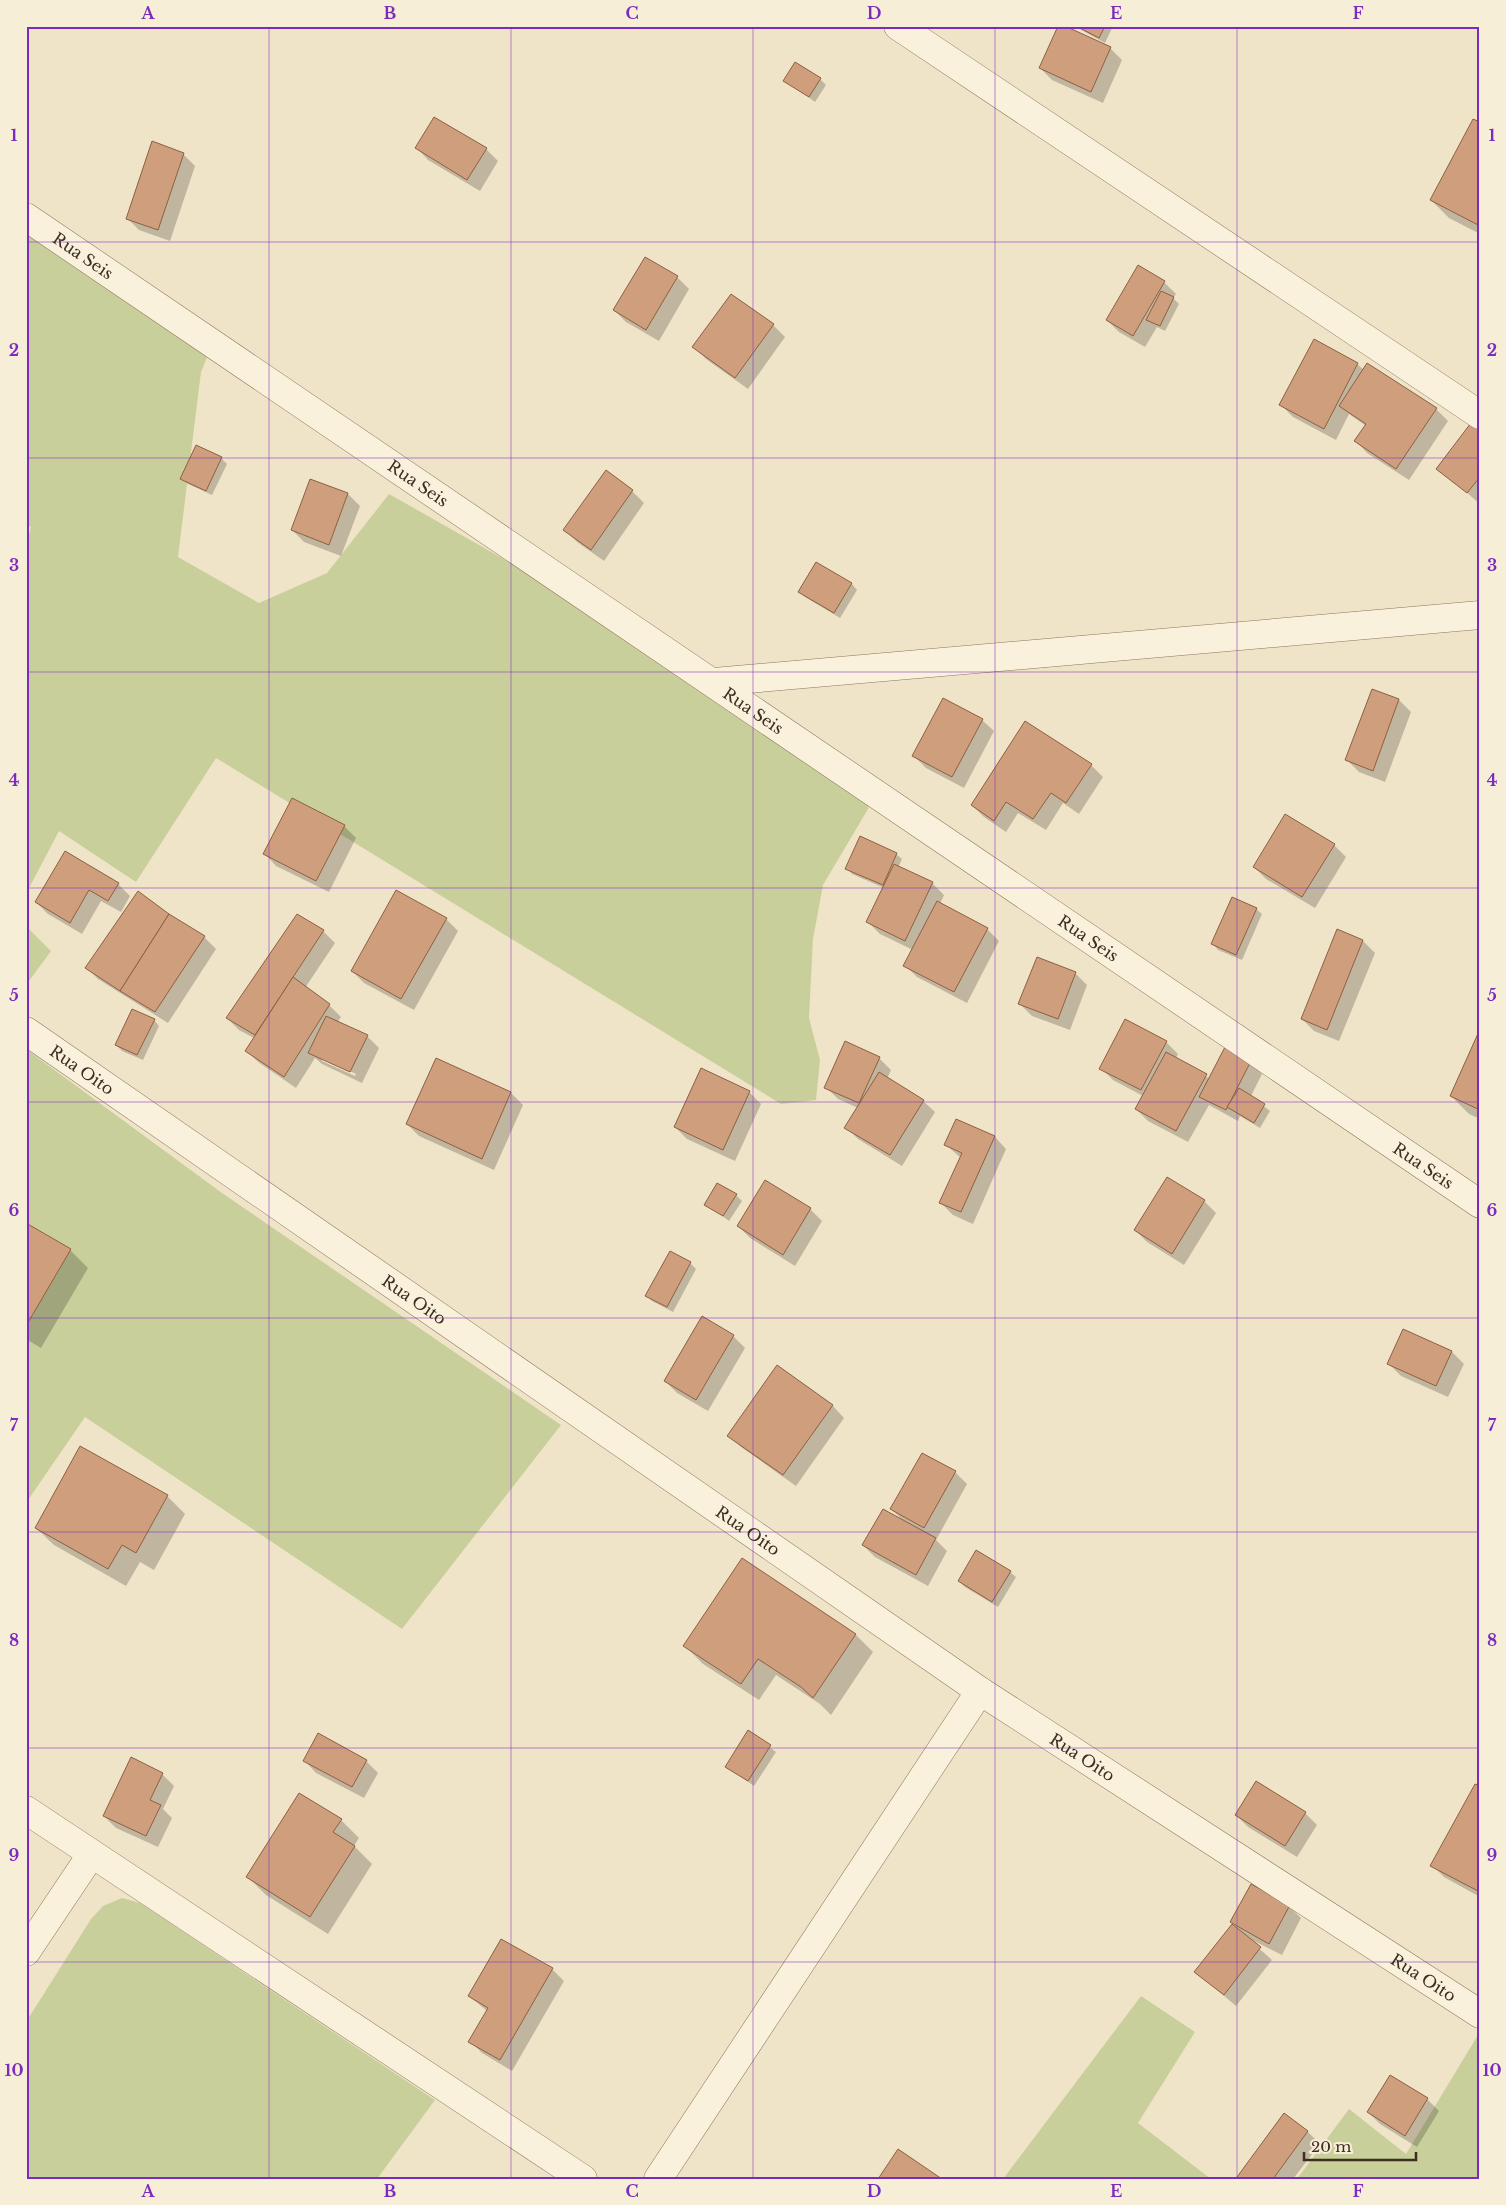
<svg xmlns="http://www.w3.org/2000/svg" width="1506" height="2205" viewBox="0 0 1506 2205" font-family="'Libre Baskerville',serif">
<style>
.green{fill:#c9cf9b}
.shadow{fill:#0003;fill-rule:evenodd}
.building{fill:#cf9f7d;stroke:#8d5f41}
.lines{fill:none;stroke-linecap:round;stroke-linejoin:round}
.minor-casing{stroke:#8d765c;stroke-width:29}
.minor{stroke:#faf1dc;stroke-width:28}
.grid{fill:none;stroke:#7b2cbf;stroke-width:1;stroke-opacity:0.55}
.labels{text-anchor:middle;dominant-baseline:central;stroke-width:4;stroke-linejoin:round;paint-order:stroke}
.street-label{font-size:16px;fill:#3d2e20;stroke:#f7eed8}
.neatline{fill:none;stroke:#7b2cbf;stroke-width:2}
.grid-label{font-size:16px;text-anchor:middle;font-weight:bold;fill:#7b2cbf}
</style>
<rect width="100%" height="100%" fill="#f0e4c8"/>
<!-- green -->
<g class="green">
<polygon points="26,223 210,350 201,372 178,557 259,603 327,573 389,494 606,617 870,799 868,809 823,885 813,939 809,1018 820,1060 816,1100 781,1104 216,758 136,882 59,831 26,894 26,546 31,527 26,525"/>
<polygon points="26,926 51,951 26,985"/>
<polygon points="26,1049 222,1193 561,1425 402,1629 85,1417 26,1503 26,1326 71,1249 26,1223"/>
<polygon points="122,1898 140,1903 435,2100 377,2179 26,2179 26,2022 91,1919 103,1906"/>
<polygon points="1141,1996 1195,2032 1138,2123 1211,2179 1003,2179"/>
<polygon points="1478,2035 1480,2179 1297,2179 1349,2109 1406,2154"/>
</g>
<!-- shadow -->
<g class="shadow">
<polygon points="1074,26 1113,26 1105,43"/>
<polygon points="1110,48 1122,60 1103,103 1052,80 1040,68"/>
<polygon points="820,79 826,85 815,102 785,80"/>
<polygon points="1480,123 1480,234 1449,218 1431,200"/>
<polygon points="417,148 486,149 498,161 480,191 428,160"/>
<polygon points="183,154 195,166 170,241 139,230 127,218"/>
<polygon points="677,277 689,289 659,341 626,322 614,310"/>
<polygon points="1164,282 1176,294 1173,298 1179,304 1165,331 1157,327 1145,347 1119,332 1107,320"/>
<polygon points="773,325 785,337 748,389 706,359 694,347"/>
<polygon points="1357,364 1364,370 1436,409 1448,421 1409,480 1367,453 1356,441 1366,426 1349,414 1336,440 1293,417 1281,405"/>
<polygon points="1480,418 1480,504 1438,468"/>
<polygon points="221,458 227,464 212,495 188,484 182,478"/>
<polygon points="606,472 632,491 644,503 604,561 577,542 565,530"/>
<polygon points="311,480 348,494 360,506 341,556 304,542 292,530"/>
<polygon points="817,563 852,584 857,590 840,618 805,597 800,592"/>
<polygon points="1373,691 1399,700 1411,712 1385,782 1359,772 1347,760"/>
<polygon points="982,720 994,731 964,788 926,768 914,756"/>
<polygon points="1091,765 1103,777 1079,814 1063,803 1046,830 1018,813 1006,832 984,817 972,805"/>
<polygon points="344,826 356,838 329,892 276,866 265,854"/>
<polygon points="1334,845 1346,857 1315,908 1266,879 1254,867"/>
<polygon points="65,853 118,884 130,896 121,912 101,901 82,934 48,914 36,902"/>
<polygon points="896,854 902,859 898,868 932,883 944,895 940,904 987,929 999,941 967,1003 917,977 905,965 913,950 880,934 868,922 884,888 852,874 847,868"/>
<polygon points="1256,909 1262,914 1242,960 1218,950 1213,944"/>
<polygon points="169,915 204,937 216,949 168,1023 98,979 86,967"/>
<path d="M297,916L323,931L335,943L305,988L329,1005L341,1017L337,1023L367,1036L379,1048L362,1083L322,1064L315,1058L296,1088L258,1062L246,1050L254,1038L239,1030L227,1018ZM322,1058L356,1074L355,1076L322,1061Z"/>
<polygon points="446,919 458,931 414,1010 364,983 352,971"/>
<polygon points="1363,941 1375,953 1339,1041 1314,1031 1302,1019"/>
<polygon points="1075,973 1087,985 1070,1030 1032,1016 1020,1004"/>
<polygon points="154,1020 159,1026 143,1060 122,1051 116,1045"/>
<polygon points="1480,1032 1480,1119 1469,1114 1451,1096"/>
<polygon points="1166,1042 1178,1054 1176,1058 1210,1079 1250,1062 1262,1074 1251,1096 1270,1111 1260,1128 1240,1116 1238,1121 1209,1105 1188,1142 1148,1121 1136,1109 1143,1096 1113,1080 1101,1068"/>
<polygon points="879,1058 891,1070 887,1079 923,1101 935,1112 902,1166 858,1139 846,1127 858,1108 838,1099 826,1087"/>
<polygon points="437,1060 511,1093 523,1105 494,1170 419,1136 407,1124"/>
<polygon points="749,1092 761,1104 735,1161 687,1139 675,1127"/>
<polygon points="995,1137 1006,1149 973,1224 953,1215 941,1203 961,1158 946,1145"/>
<polygon points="736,1195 742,1201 729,1221 706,1204"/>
<polygon points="1204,1201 1216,1213 1184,1265 1147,1242 1135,1230"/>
<polygon points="810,1209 822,1221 795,1266 750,1238 738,1226"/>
<polygon points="26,1224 70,1250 88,1268 41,1348 26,1339"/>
<polygon points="690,1263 696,1269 673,1312 652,1301 647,1296"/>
<polygon points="703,1318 733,1336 745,1348 708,1411 677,1393 665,1381"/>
<polygon points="1404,1331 1452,1352 1464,1364 1448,1397 1401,1376 1389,1364"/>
<polygon points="777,1367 833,1406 844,1418 796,1486 741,1447 729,1436"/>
<polygon points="81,1448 167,1496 185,1514 154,1570 140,1562 126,1586 54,1545 36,1528"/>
<polygon points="955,1472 967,1484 936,1540 947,1551 928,1586 875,1557 863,1545 904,1521 891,1509"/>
<polygon points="742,1560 856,1635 873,1652 831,1715 820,1704 776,1675 759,1700 703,1664 685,1646"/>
<polygon points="1010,1572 1016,1577 998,1607 965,1587 959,1581"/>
<polygon points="749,1732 776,1752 754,1786 726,1766"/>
<polygon points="305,1761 366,1761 378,1773 364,1798 316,1773"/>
<polygon points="162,1774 174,1786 163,1809 172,1818 158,1847 116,1828 104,1816"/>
<polygon points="1480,1788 1480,1897 1444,1877 1432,1865"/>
<polygon points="1305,1813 1317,1825 1297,1857 1248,1827 1236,1815"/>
<polygon points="341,1820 359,1838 354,1846 372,1864 328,1934 266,1895 248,1877"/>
<polygon points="1289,1906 1301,1918 1282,1955 1246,1937 1272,1960 1236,2006 1196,1972 1239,1929 1232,1922"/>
<polygon points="552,1969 564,1981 512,2071 482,2053 470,2041 487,2011 469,1996"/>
<polygon points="1390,2076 1427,2099 1439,2111 1417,2147 1380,2124 1368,2112"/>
<polygon points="1284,2115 1308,2132 1320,2144 1293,2179 1241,2179"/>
</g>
<!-- building -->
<g class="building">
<polygon points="1058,26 1065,26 1111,47 1091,92 1039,68"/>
<polygon points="1076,26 1105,26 1099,38"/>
<polygon points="795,62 821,78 809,97 783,81"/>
<polygon points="434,117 487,148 467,180 415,148"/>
<polygon points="1473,119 1480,122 1480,226 1430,200"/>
<polygon points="152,141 184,153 158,230 126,219"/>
<polygon points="645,257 678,276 646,330 613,310"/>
<polygon points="1138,265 1165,281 1133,336 1106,320"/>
<polygon points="1161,291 1174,297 1160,326 1146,320"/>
<polygon points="731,294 774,324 735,378 692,347"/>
<polygon points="1314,339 1358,363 1324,429 1279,405"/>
<polygon points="1367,363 1437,408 1396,469 1354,441 1366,424 1339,406"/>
<polygon points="1477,415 1480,417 1480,477 1467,493 1436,469"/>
<polygon points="196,445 222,457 206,491 180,479"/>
<polygon points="606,470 633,490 591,550 563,530"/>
<polygon points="310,479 348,493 329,545 291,530"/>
<polygon points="816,562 852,583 834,613 798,592"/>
<polygon points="1372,689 1399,699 1373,771 1345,760"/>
<polygon points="943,698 983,719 952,777 912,756"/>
<polygon points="1025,721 1092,764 1066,803 1051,793 1033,819 1006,802 994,821 971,805"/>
<polygon points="292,798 345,825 316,881 263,854"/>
<polygon points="1285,814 1335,844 1302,897 1253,867"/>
<polygon points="860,836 897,853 883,885 845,869"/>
<polygon points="65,851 119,883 108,901 89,890 70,923 35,902"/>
<polygon points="894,864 933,882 905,941 866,922"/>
<polygon points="396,890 447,918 401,999 351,971"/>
<polygon points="138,891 169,914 120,991 85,968"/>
<polygon points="1232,897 1257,908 1236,955 1211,944"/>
<polygon points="937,901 988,928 954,992 903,966"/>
<polygon points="169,914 205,936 155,1012 120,991"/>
<polygon points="297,914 324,930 255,1035 226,1018"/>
<polygon points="1337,929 1363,940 1327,1030 1301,1019"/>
<polygon points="1037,957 1076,972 1058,1019 1018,1004"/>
<polygon points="293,977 330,1004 284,1077 245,1051"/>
<polygon points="132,1009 155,1019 137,1055 115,1045"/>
<polygon points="326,1016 368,1035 350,1072 308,1053"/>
<polygon points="1125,1019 1167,1041 1141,1090 1099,1069"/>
<polygon points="1480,1029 1480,1110 1450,1096"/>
<polygon points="845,1041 880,1057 859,1103 824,1088"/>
<polygon points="1225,1047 1251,1061 1226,1110 1199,1097"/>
<polygon points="1166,1052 1207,1074 1176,1131 1135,1109"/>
<polygon points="436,1058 511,1092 482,1159 406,1124"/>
<polygon points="701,1068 750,1091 723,1150 674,1127"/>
<polygon points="879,1072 924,1100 890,1155 844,1128"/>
<polygon points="1239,1088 1265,1104 1254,1123 1227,1107"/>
<polygon points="956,1119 995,1136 961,1212 939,1203 962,1153 944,1145"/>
<polygon points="1167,1177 1205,1200 1172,1254 1134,1230"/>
<polygon points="765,1180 811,1208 783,1255 737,1226"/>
<polygon points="717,1183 737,1194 723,1216 704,1205"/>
<polygon points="26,1223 71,1249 26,1326"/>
<polygon points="670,1251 691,1262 667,1307 645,1296"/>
<polygon points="702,1316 734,1335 696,1400 664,1381"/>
<polygon points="1403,1329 1452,1351 1436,1386 1387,1364"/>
<polygon points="777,1365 833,1405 783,1475 727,1436"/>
<polygon points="80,1446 168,1495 136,1553 122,1545 108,1569 35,1528"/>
<polygon points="922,1453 956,1471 924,1528 890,1509"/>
<polygon points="883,1509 936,1538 916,1575 862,1545"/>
<polygon points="976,1550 1011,1571 992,1602 958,1581"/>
<polygon points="742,1558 856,1634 813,1698 801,1687 758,1659 741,1684 683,1646"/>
<polygon points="748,1730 771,1745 748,1781 725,1767"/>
<polygon points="318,1733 367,1760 352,1787 303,1761"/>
<polygon points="131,1757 163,1773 150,1800 161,1805 146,1836 103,1816"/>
<polygon points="1256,1781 1306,1812 1285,1846 1235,1815"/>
<polygon points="1475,1784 1480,1786 1480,1892 1430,1866"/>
<polygon points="299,1793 342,1819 333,1832 355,1846 310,1917 246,1877"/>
<polygon points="1251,1884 1290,1905 1269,1944 1230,1922"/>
<polygon points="1232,1924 1261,1947 1224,1995 1194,1972"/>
<polygon points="501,1939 553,1968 500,2060 468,2042 488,2008 468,1996"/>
<polygon points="1390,2075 1428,2098 1405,2136 1367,2112"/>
<polygon points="1284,2113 1308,2131 1273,2179 1240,2179 1237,2177"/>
<polygon points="898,2149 942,2179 878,2179"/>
</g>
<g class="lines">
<!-- minor casing -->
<g class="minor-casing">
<g id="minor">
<polyline points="898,26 1480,415"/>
<path id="s1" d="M26,217L1480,1204"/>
<polyline points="714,682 1480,615"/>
<path id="s2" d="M26,1031L980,1691L1480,2014"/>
<polyline points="26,1810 583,2179"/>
<polyline points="26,1952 91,1855"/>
<polyline points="658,2179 980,1691"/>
</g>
</g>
<!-- minor -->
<use href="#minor" class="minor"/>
</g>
<!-- grid -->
<path class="grid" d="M269,26V2179M511,26V2179M753,26V2179M995,26V2179M1237,26V2179M26,242H1480M26,458H1480M26,672H1480M26,888H1480M26,1102H1480M26,1318H1480M26,1532H1480M26,1748H1480M26,1962H1480"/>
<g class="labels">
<!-- street labels -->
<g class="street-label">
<text stroke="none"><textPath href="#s1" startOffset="69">Rua Seis</textPath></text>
<text stroke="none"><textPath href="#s1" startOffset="474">Rua Seis</textPath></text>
<text stroke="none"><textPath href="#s1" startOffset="879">Rua Seis</textPath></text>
<text stroke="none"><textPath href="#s1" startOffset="1284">Rua Seis</textPath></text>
<text stroke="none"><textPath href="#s2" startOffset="68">Rua Oito</textPath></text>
<text stroke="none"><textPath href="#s1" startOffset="1689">Rua Seis</textPath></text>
<text stroke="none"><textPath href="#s2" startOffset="472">Rua Oito</textPath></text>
<text stroke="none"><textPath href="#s2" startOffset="878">Rua Oito</textPath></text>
<text stroke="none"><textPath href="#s2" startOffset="1282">Rua Oito</textPath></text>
<text stroke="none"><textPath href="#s2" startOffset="1688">Rua Oito</textPath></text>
</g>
</g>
<!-- border -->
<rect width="1506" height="2205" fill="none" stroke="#f7eed8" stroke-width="55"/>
<!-- scale -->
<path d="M1304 2152v8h112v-8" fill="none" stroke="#3d2e20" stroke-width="2.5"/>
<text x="1311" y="2152" font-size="15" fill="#3d2e20" stroke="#f7eed8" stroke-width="4" paint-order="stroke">20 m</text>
<rect x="28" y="28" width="1450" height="2150" class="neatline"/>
<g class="grid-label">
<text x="148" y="19">A</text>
<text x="390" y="19">B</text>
<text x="632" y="19">C</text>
<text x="874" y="19">D</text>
<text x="1116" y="19">E</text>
<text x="1358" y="19">F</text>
<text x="14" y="141">1</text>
<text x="1492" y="141">1</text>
<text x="14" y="356">2</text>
<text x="1492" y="356">2</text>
<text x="14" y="571">3</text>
<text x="1492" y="571">3</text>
<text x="14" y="786">4</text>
<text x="1492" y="786">4</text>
<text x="14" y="1001">5</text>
<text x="1492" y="1001">5</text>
<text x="14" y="1216">6</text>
<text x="1492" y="1216">6</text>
<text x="14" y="1431">7</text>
<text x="1492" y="1431">7</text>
<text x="14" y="1646">8</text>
<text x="1492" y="1646">8</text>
<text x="14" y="1861">9</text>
<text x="1492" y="1861">9</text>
<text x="14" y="2076">10</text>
<text x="1492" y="2076">10</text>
<text x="148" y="2197">A</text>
<text x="390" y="2197">B</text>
<text x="632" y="2197">C</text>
<text x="874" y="2197">D</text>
<text x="1116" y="2197">E</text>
<text x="1358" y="2197">F</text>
</g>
</svg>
